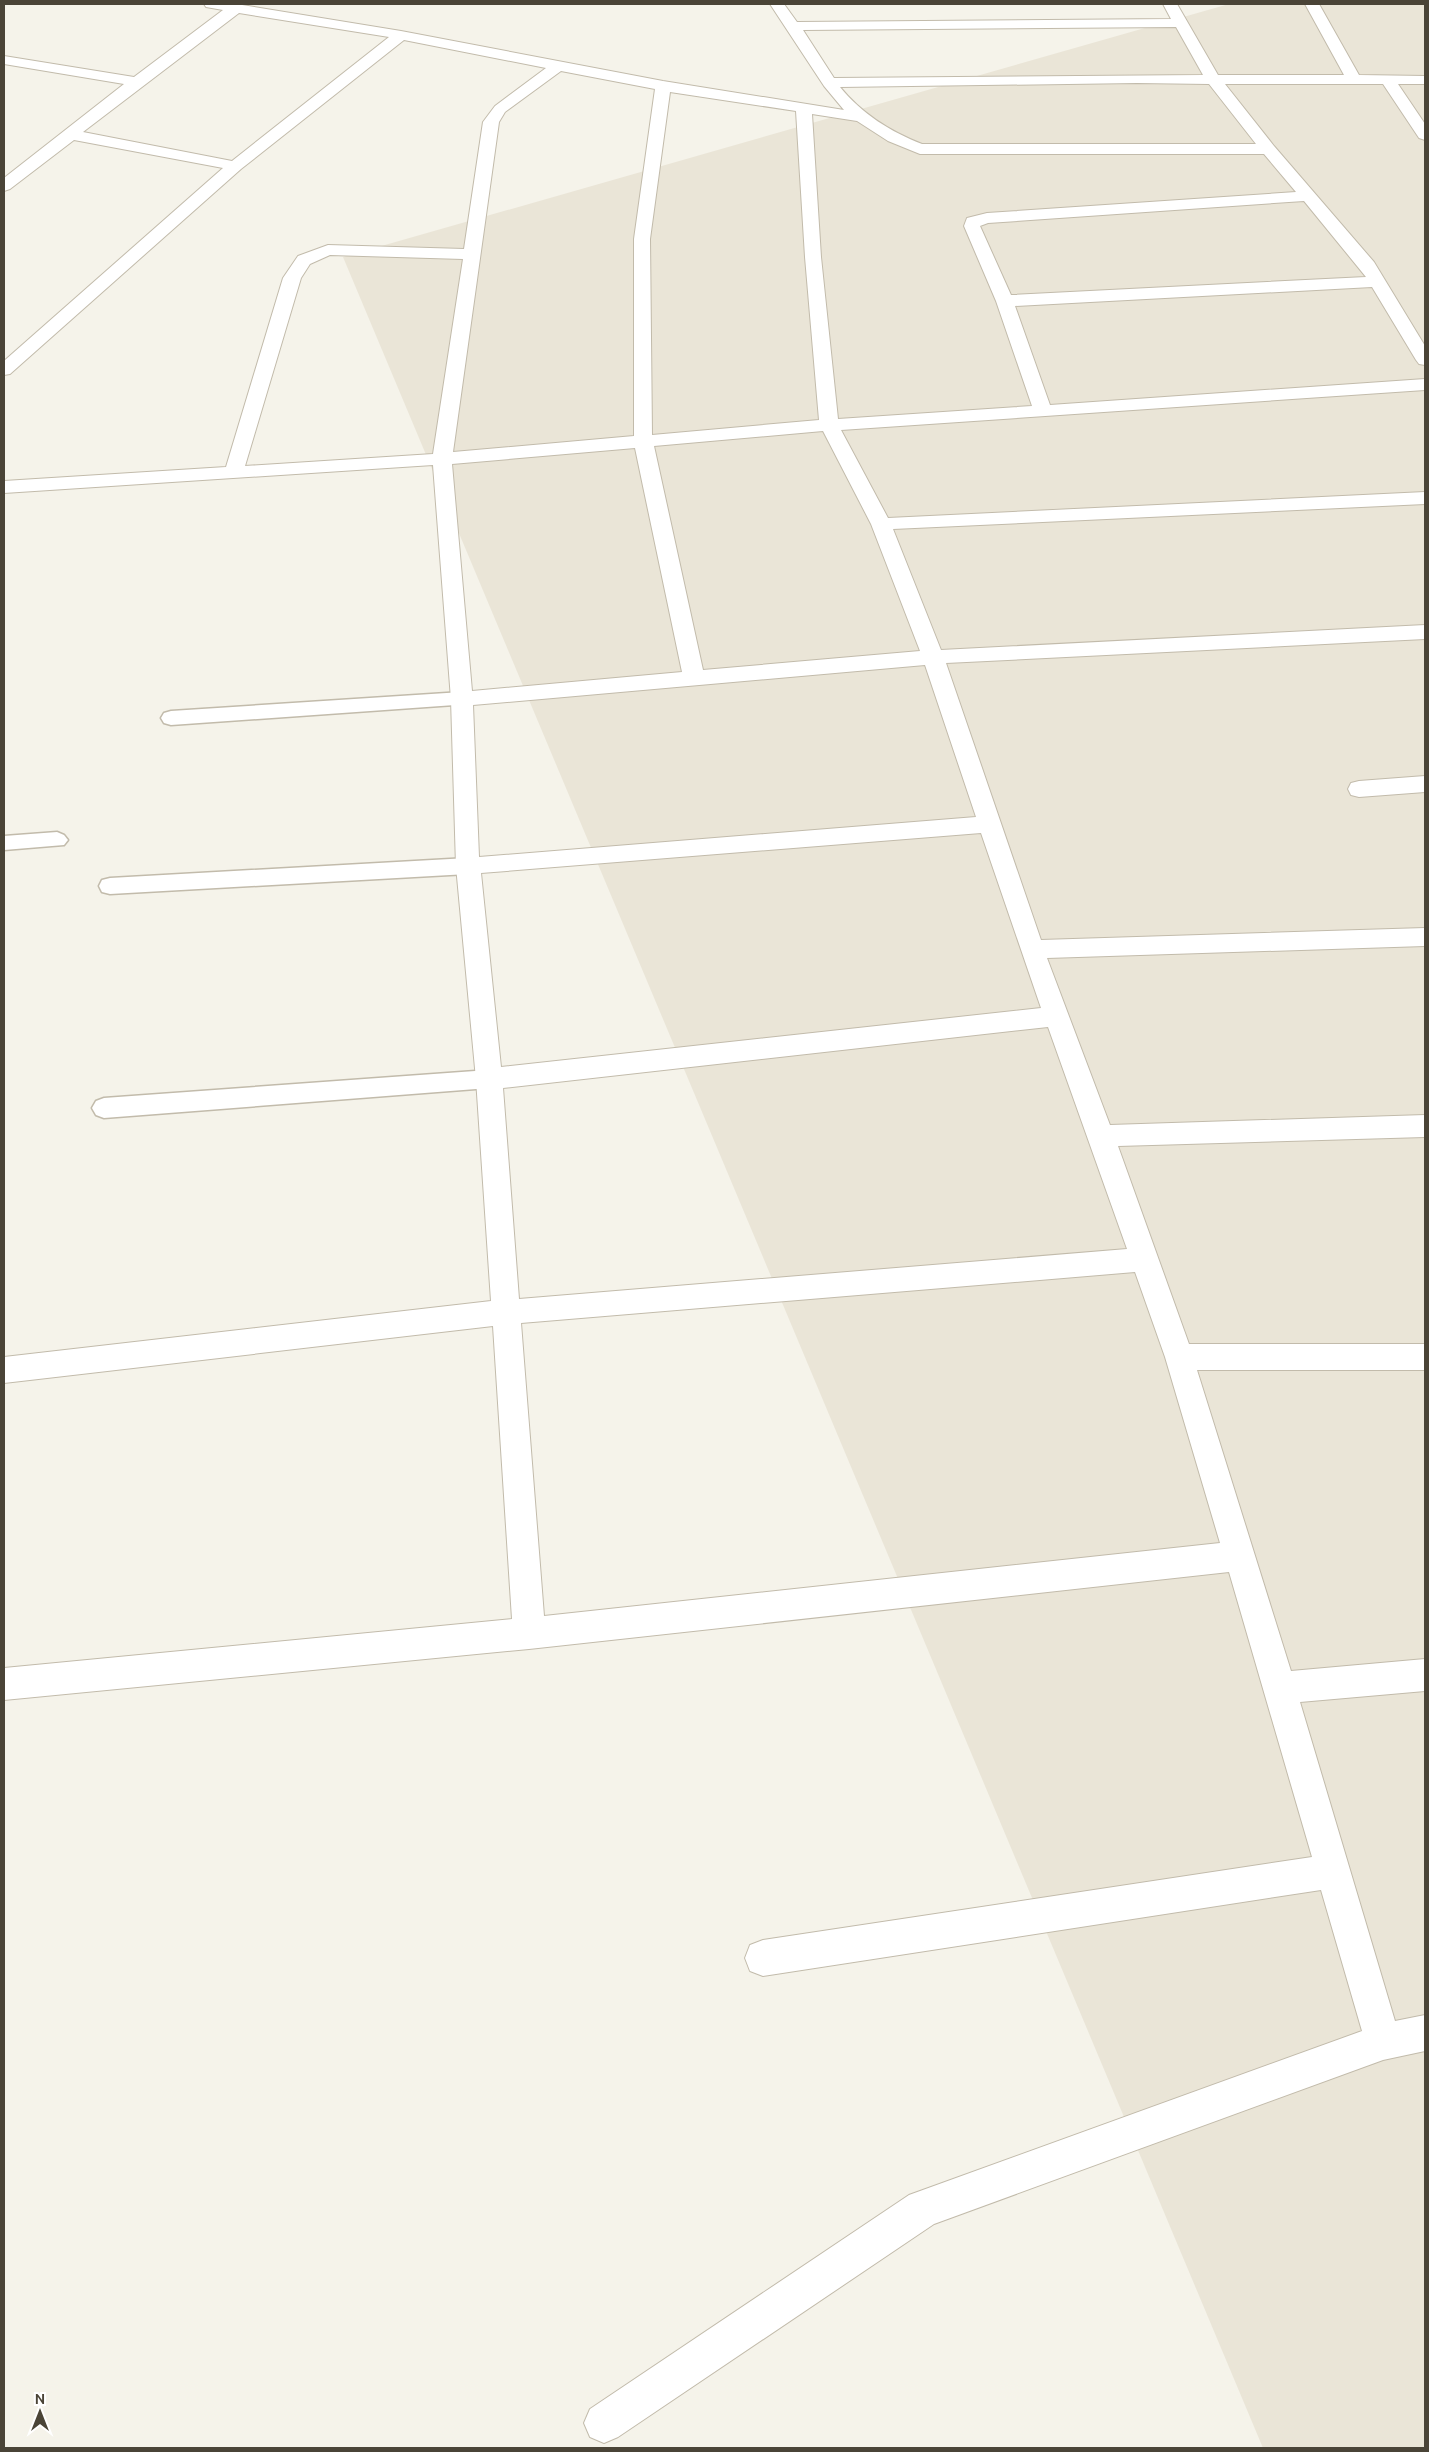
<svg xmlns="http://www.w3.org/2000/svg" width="1429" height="2452" viewBox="0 0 1429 2452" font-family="Ubuntu,sans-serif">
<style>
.residential{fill:#eae5d7}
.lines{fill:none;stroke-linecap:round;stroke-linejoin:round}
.service-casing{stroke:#c2bbab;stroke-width:3}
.minor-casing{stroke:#c2bbab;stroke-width:2}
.service{fill:#fff;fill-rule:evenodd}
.minor{fill:#fff;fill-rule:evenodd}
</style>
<rect width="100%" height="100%" fill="#f5f3ea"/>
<!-- residential -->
<polygon class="residential" points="1229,4 1425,4 1425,2448 1263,2448 343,257"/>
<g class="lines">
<!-- service casing -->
<g class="service-casing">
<g id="service">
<polygon points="462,692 469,694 472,699 469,704 171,725 164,723 161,718 164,713 171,711"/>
<polygon points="57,832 64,835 68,840 64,845 4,850 4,836"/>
<polygon points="468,858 476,861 479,866 476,871 468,874 110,894 102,892 99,886 102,880 110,878"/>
<polygon points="489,1070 497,1072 501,1079 497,1086 489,1088 104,1118 96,1115 92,1108 96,1101 104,1098"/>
</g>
</g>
<!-- minor casing -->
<g class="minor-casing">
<g id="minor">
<path d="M204,4H236L401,31L663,81L844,110L824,86L770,4H784L797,22L1171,19L1163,4H1177L1218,75H1344L1305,4H1319L1359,75L1425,76V84H1398L1425,124V140L1419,138L1383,84H1225L1274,146L1374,262L1425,346V365L1419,364L1416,360L1372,287L1015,306L1050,405L1425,379V390L841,430L888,518L1425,492V504L893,529L941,650L1425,625V639L946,663L1041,940L1425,928V946L1047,958L1110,1125L1425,1115V1137L1118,1146L1189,1344H1425V1370H1197L1291,1671L1425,1659V1691L1300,1702L1395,2021L1425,2015V2051L1383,2060L934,2224L618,2437L604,2443L590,2437L584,2423L590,2409L909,2195L1362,2031L1321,1890L763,1976L750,1971L745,1958L750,1945L763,1940L1312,1857L1229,1572L529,1649L4,1700V1668L512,1619L493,1326L4,1383V1357L491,1301L476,1079L456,866L451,699L433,465L4,493V481L226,467L283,278L298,256L328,245L464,249L483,122L495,106L546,68L404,40L241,169L10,374L4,375V361L223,168L74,140L10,189L4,191V178L124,84L4,64V56L134,77L223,10L206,7ZM239,13L389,37L232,161L83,132ZM1176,27L1203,75L834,78L803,30ZM561,71L655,89L634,239V436L453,452L499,122L505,112ZM1137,83L1209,84L1256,144H922C891,132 862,114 840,87ZM670,92L796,111L805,257L819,420L652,435L650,239ZM812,114L857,121L888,141L920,154H1264L1296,192L987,213L967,218L964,226L996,301L1032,406L838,419L821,257ZM1304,201L1366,277L1011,295L980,226L988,223ZM330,255L463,259L433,454L245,466L301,278L310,264ZM823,431L871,524L920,651L703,670L654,446ZM635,448L682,672L472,691L452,464ZM925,665L976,817L479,857L473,705ZM981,833L1041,1008L501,1067L481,873ZM1048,1027L1127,1249L519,1299L503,1088ZM1135,1272L1165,1357L1220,1543L544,1616L521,1323Z"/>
<polygon points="1425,776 1425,792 1359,797 1351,795 1348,789 1351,783 1359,781"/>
</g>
</g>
<!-- service -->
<use href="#service" class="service"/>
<!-- minor -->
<use href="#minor" class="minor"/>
</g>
<!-- border -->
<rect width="1429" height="2452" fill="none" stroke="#4a4437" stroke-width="10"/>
<!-- north arrow -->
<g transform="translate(40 2412)" stroke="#ffffff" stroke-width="4" paint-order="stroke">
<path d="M0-4L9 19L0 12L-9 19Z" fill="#4a4437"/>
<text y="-8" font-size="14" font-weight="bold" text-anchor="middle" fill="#4a4437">N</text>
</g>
</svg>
